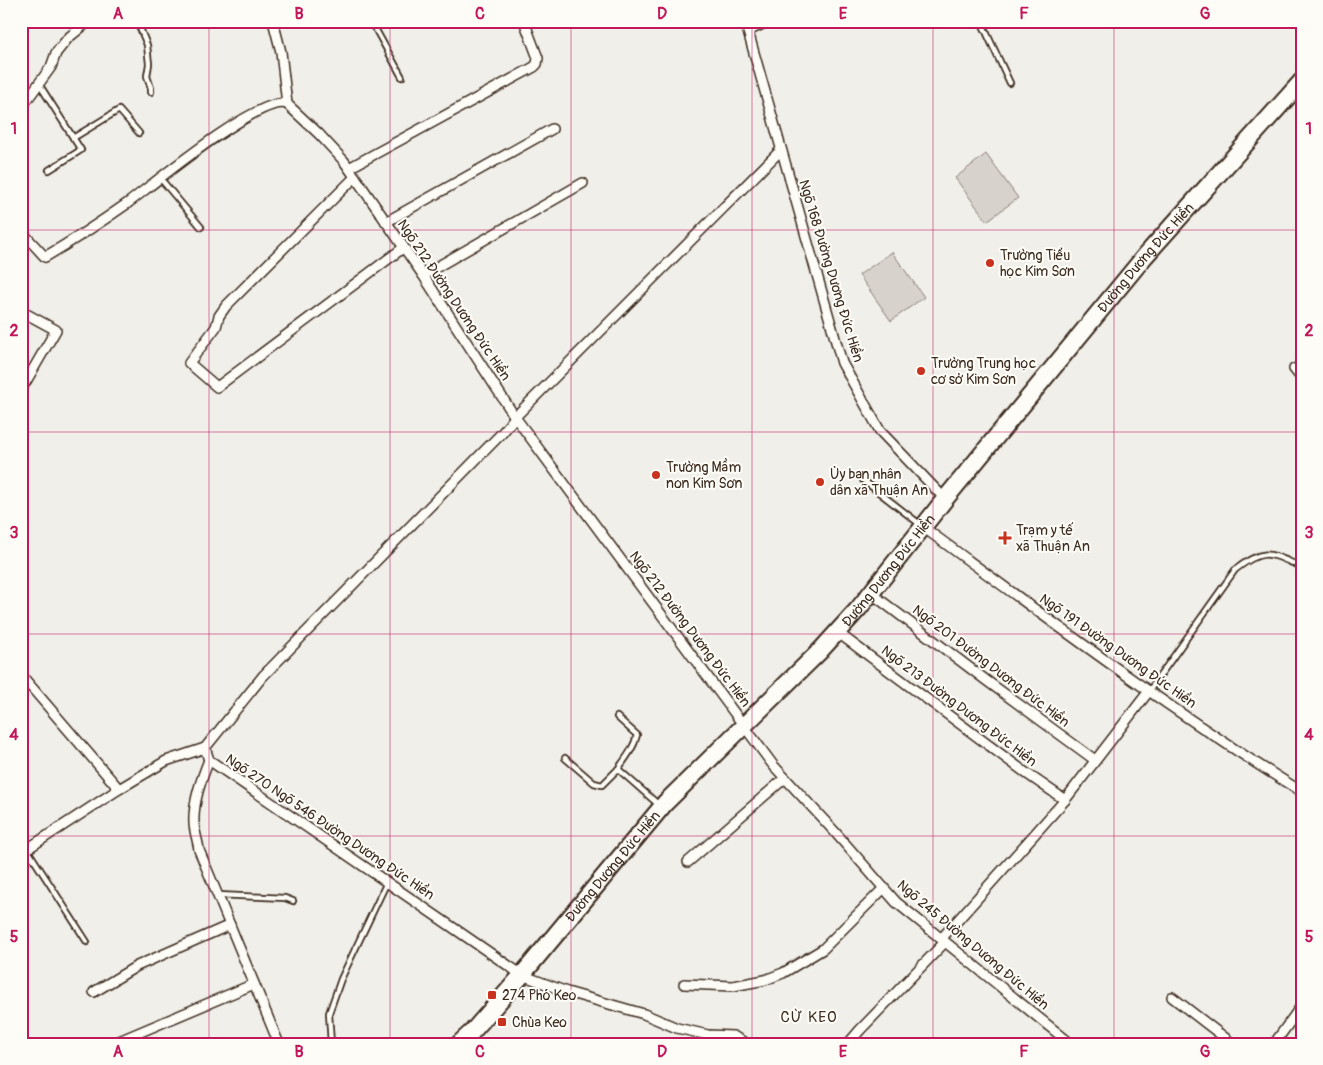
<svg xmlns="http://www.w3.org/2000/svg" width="1323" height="1065" viewBox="0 0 1323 1065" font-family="Pangolin,sans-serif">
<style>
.green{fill:#d7d2cc;stroke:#897e75}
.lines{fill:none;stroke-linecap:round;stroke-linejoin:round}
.lane-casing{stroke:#3b2a1e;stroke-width:8}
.street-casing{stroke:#3b2a1e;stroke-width:12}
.highway-casing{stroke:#3b2a1e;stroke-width:20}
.lane{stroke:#fdfcf7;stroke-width:4.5}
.street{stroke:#fdfcf7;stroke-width:9}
.highway{stroke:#fdfcf7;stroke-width:16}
.grid{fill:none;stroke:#c2185b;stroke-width:1;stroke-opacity:0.55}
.poi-dot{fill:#c8321e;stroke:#fdfcf7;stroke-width:2}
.labels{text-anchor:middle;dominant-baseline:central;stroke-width:4;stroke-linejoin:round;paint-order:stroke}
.poi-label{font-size:14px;fill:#3b2a1e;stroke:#fdfcf7;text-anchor:start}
.street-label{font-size:14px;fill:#3b2a1e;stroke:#fdfcf7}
.neighbourhood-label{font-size:15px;letter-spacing:1px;fill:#3b2a1e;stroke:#fdfcf7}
.neatline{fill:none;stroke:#c2185b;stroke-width:2}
.grid-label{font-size:16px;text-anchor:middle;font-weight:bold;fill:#c2185b}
</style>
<rect width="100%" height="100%" fill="#f1efea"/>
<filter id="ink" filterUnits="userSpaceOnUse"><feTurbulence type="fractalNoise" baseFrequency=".02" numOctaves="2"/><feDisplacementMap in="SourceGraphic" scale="10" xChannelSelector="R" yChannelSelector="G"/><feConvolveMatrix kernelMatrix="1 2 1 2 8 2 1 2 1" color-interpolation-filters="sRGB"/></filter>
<g filter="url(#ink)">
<!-- green -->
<g class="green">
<polygon points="986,154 1018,198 987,221 955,178"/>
<polygon points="892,252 924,297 891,321 859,275"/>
</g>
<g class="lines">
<!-- lane casing -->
<g class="lane-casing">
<g id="lane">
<polyline points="137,21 147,45 149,64 147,76 151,88 151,92"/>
<polyline points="371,21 402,77"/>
<polyline points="981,21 1010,83"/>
<polyline points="39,84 81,150 49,170"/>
<polyline points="73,138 119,110 139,133"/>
<polyline points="160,178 201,227"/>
<polyline points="1294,369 1302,358"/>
<polyline points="863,480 921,525"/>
<path d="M1149,691L1235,570C1265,546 1270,554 1302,567"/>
<path d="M617,717L637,735C634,748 626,758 618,769"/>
<polyline points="565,758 594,783 602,785 618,769 659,805"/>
<polyline points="27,849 87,942"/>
<polyline points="218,895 285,898 293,901"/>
<polyline points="331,1044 329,1013 341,979 387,882"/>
</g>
</g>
<!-- street casing -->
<g class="street-casing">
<g id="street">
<polyline points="273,21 281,52 287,104"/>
<polyline points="745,21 842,363 880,431 945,499"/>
<polyline points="748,31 769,21"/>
<polyline points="21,108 51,67 56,53 68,38 89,21"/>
<polyline points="349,168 534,67 537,64 538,58 524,21"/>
<polyline points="355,177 226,306 219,316 216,327 189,363 217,387 403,248"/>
<polyline points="386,222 552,129"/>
<path d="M21,231L45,257C74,240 101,222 128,203C153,184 260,95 287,104L319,134L344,161L423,275L515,417L773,765L834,831L896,902L1071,1044"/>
<polyline points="423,275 583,183"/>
<polyline points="21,311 56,330 21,390"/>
<polyline points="1294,369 1302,379"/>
<path d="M923,527C1047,618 1170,711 1302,792"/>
<polyline points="871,593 987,681 1095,760"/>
<polyline points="837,632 1026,773 1065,800"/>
<polyline points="21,675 119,789"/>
<polyline points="205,748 263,676 503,432 515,417 781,150"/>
<path d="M209,760C201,780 193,802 194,823C194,831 198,841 199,850L279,1044"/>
<polyline points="21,853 119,789 166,761 205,748 209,760 522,975 567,992 644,1014 677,1028 708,1035 733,1036 747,1044"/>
<polyline points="688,862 785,778"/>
<polyline points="941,939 1065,800 1149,691"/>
<polyline points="684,984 733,986 765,980 783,973 823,949 884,888"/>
<polyline points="94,992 137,966 230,925"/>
<polyline points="1172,997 1233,1044"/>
<polyline points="112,1044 254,984"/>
<polyline points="848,1044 860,1030 945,942"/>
<polyline points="1274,1044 1302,1005"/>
</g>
</g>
<!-- highway casing -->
<g class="highway-casing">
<g id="highway">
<path id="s1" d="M459,1044L472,1032L522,975L665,803L820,651L859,608L945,499L1145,256L1302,81"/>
</g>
</g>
<!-- lane -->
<use href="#lane" class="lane"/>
<!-- street -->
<use href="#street" class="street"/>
<!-- highway -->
<use href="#highway" class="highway"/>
</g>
</g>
<!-- grid -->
<path class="grid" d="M209,21V1044M390,21V1044M571,21V1044M752,21V1044M933,21V1044M1114,21V1044M21,230H1302M21,432H1302M21,634H1302M21,836H1302"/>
<!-- markers -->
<g class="poi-dot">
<circle cx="990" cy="263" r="5"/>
<circle cx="921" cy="371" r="5"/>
<circle cx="656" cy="475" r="5"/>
<circle cx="820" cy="482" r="5"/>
<path d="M1002.5 530.5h5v5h5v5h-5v5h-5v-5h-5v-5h5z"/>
<rect x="487" y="990" width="10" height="10" rx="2.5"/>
<rect x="497" y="1017" width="10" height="10" rx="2.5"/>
</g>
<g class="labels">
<!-- poi labels -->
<g class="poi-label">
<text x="1000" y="255">Trường Tiểu<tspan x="1000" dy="16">học Kim Sơn</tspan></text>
<text x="931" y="363">Trường Trung học<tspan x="931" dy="16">cơ sở Kim Sơn</tspan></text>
<text x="666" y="467">Trường Mầm<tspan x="666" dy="16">non Kim Sơn</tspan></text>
<text x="830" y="474">Ủy ban nhân<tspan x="830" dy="16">dân xã Thuận An</tspan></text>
<text x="1016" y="530">Trạm y tế<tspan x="1016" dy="16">xã Thuận An</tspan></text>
<text x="502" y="995">274 Phó Keo</text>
<text x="512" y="1022">Chùa Keo</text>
</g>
<!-- street labels -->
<g class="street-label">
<text stroke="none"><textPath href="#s1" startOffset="1045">Đường Dương Đức Hiền</textPath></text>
<text transform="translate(831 271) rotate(73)">Ngõ 168 Đường Dương Đức Hiền</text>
<text transform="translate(454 300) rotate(56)">Ngõ 212 Đường Dương Đức Hiền</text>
<text stroke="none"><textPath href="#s1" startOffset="640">Đường Dương Đức Hiền</textPath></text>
<text transform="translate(690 629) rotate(53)">Ngõ 212 Đường Dương Đức Hiền</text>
<text transform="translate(1118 651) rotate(35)">Ngõ 191 Đường Dương Đức Hiền</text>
<text transform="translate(991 666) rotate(37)">Ngõ 201 Đường Dương Đức Hiền</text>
<text transform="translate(959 706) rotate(37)">Ngõ 213 Đường Dương Đức Hiền</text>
<text transform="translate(330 827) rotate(34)">Ngõ 270 Ngõ 546 Đường Dương Đức Hiền</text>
<text stroke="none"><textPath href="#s1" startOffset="235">Đường Dương Đức Hiền</textPath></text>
<text transform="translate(973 945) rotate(40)">Ngõ 245 Đường Dương Đức Hiền</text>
</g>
<!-- neighbourhood labels -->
<g class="neighbourhood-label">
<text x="809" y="1017">CỪ KEO</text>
</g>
</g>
<!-- margin -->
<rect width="1323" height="1065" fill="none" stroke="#fdfcf7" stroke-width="55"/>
<rect x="28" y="28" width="1268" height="1010" class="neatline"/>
<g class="grid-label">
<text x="118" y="19">A</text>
<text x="299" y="19">B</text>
<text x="480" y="19">C</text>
<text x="662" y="19">D</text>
<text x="843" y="19">E</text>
<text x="1024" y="19">F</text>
<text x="1205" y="19">G</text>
<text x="14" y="134">1</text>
<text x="1309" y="134">1</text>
<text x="14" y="336">2</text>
<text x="1309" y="336">2</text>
<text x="14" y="538">3</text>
<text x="1309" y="538">3</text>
<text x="14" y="740">4</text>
<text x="1309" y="740">4</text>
<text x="14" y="942">5</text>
<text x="1309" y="942">5</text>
<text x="118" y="1057">A</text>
<text x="299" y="1057">B</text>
<text x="480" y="1057">C</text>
<text x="662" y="1057">D</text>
<text x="843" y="1057">E</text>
<text x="1024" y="1057">F</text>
<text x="1205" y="1057">G</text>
</g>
</svg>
